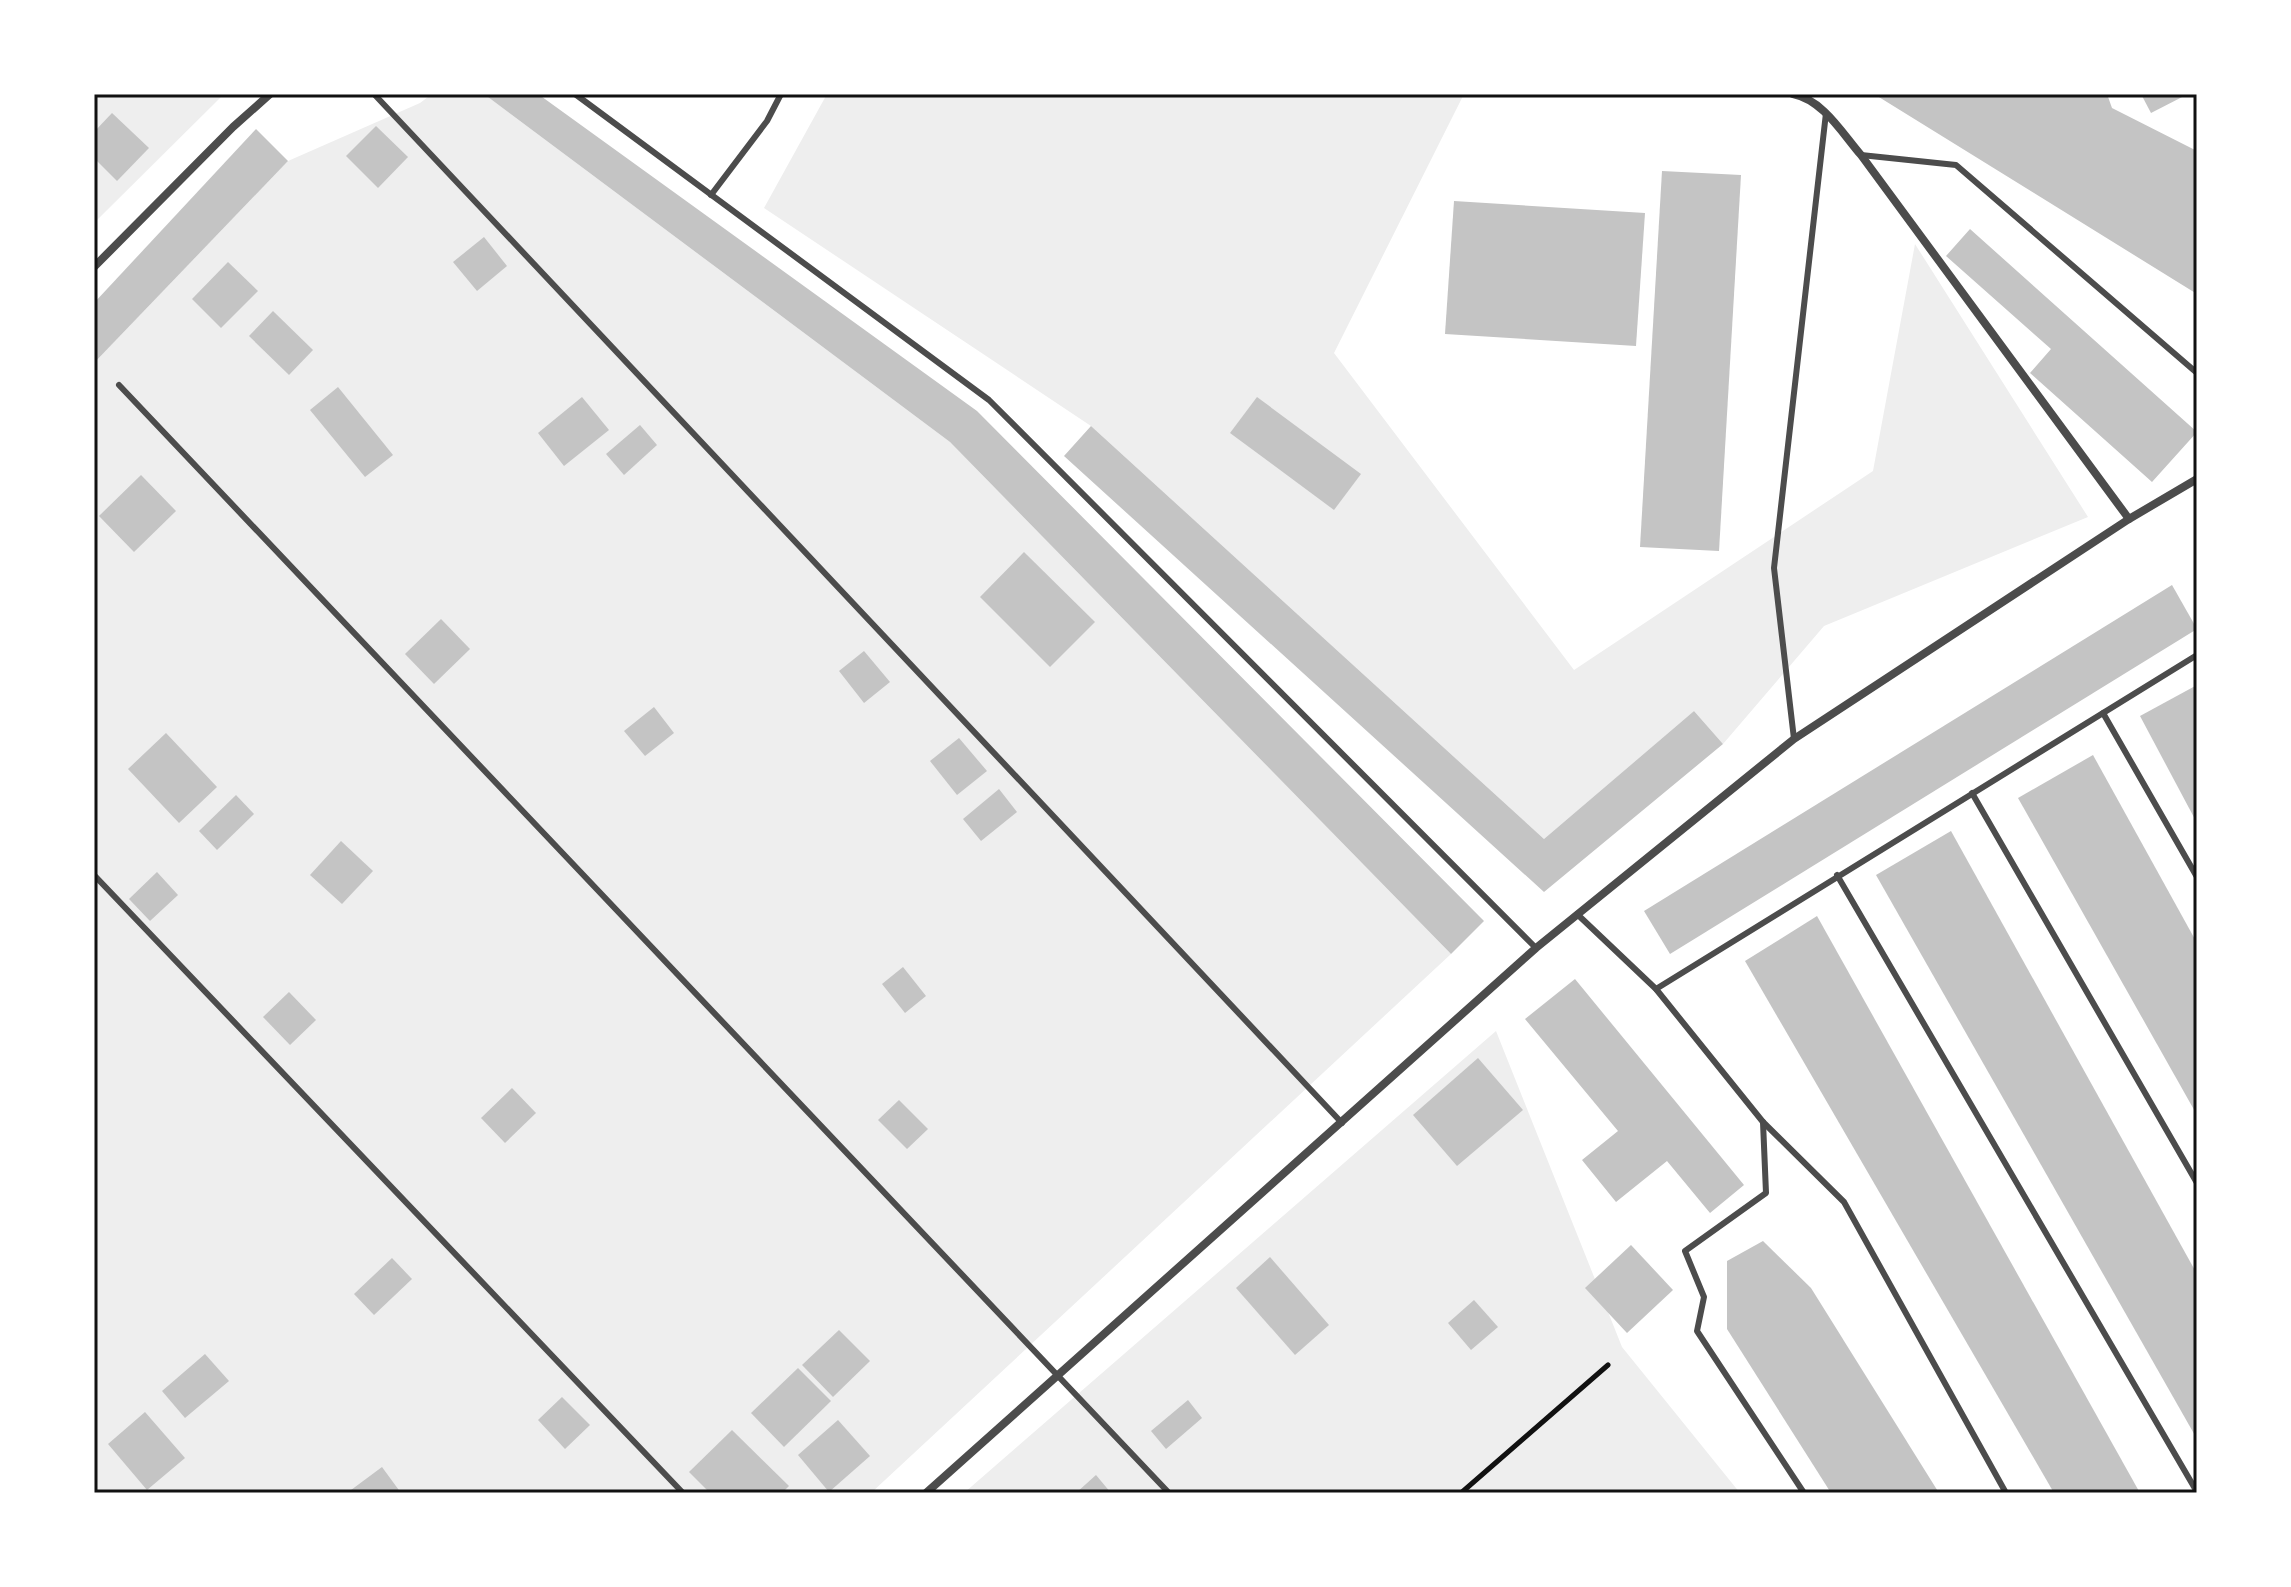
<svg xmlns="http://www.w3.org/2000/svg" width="2291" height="1587" viewBox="0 0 2291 1587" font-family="'DejaVu Sans',sans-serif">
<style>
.green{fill:#eee}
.building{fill:#c4c4c4}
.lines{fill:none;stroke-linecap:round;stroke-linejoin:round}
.path{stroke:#111;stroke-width:5}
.service{stroke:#4c4c4c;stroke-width:6}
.minor{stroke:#4c4c4c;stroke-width:8}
.neatline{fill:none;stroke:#111;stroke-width:3}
</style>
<rect width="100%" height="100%" fill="#fff"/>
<!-- green -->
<g class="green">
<polygon points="94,94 224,94 94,223"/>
<polygon points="432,94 484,94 950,442 1451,954 871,1493 94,1493 94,363 288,161 420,103"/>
<polygon points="827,94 1464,94 1334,353 1574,670 1873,471 1915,244 2088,517 1824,626 1723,744 1694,711 1544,839 1091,426 764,208"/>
<polygon points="1496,1031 1622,1347 1740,1493 964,1493"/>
</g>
<!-- building -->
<g class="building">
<polygon points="484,94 538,94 977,411 1484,921 1451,954 950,442"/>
<polygon points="1874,94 2107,94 2112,108 2197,151 2197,294"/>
<polygon points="2141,94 2188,94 2151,113"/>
<polygon points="112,113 149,148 117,181 94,158 94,132"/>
<polygon points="376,126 408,157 378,188 346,156"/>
<polygon points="256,129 288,161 94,363 94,303"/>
<polygon points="1662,171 1741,175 1719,551 1640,547"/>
<polygon points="1454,201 1645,213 1636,346 1445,334"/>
<polygon points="1970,229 2197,432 2152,482 2030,373 2051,349 1946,256"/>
<polygon points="484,237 507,266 477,291 453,262"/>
<polygon points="228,262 258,291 221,328 192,299"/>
<polygon points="273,311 313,350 289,375 249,336"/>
<polygon points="338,387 393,455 365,477 310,410"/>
<polygon points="582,397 609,430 564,466 538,433"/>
<polygon points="1257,397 1361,474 1334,510 1230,433"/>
<polygon points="640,425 657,445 624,475 606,454"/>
<polygon points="1091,426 1544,839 1694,711 1723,744 1544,892 1064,456"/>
<polygon points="141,475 176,511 134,552 99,516"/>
<polygon points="1024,552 1095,622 1050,667 980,597"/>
<polygon points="2172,585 2197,629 1670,954 1644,911"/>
<polygon points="441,619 470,649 434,684 405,654"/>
<polygon points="864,651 890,682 864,703 839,671"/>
<polygon points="2197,685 2197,823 2140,716"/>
<polygon points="654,707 674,733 645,756 624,731"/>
<polygon points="166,733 217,787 179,823 128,769"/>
<polygon points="959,738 987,771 957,795 930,761"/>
<polygon points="2093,755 2197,943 2197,1115 2018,798"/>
<polygon points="999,789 1017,812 981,841 963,819"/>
<polygon points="236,795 254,814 217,850 199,831"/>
<polygon points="1951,831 2197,1274 2197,1439 1876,875"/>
<polygon points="341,841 373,871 342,904 310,875"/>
<polygon points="157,872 178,895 150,921 129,899"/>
<polygon points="1817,916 2140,1493 2054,1493 1745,961"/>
<polygon points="903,967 926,996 905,1013 882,984"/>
<polygon points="1575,979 1744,1185 1710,1213 1667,1161 1616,1202 1582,1160 1618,1131 1525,1019"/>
<polygon points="289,992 316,1020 290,1045 263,1017"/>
<polygon points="1478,1058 1523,1110 1457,1166 1413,1115"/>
<polygon points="512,1088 536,1113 505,1143 481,1118"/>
<polygon points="899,1100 928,1129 907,1149 878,1120"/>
<polygon points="1763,1241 1811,1288 1939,1493 1831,1493 1727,1329 1727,1261"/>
<polygon points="1631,1245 1673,1290 1627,1333 1585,1288"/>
<polygon points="1270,1257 1329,1325 1295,1355 1236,1288"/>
<polygon points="392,1258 412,1279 374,1315 354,1294"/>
<polygon points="1474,1300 1498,1327 1471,1350 1448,1323"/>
<polygon points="839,1330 870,1361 833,1397 802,1365"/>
<polygon points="205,1354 229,1381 185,1418 162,1391"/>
<polygon points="798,1368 831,1401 784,1447 751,1413"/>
<polygon points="562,1397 590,1425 565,1449 538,1420"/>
<polygon points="1188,1400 1202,1418 1166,1449 1151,1431"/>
<polygon points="145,1412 185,1458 147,1490 108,1444"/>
<polygon points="838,1420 870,1456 829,1492 798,1455"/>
<polygon points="732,1430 789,1486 782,1493 710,1493 689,1472"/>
<polygon points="382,1467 401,1493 347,1493"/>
<polygon points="1096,1475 1111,1493 1076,1493"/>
</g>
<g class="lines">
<!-- path -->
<polyline class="path" points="1461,1493 1608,1365"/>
<!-- service -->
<g class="service">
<polyline points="374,94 1342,1123"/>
<polyline points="575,94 989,400 1536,948"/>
<polyline points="1861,155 1956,165 2197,373"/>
<polyline points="711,195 767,121 781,94"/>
<polyline points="119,385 1169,1493"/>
<polyline points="2103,713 2197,877"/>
<polyline points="1794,739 1774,568 1826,113"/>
<polyline points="1972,793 2197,1183"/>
<polyline points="94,875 683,1493"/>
<polyline points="1837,875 2197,1492"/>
<polyline points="1577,914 1656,989 1763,1122 1844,1202 2006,1493"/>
<polyline points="1656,989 2197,655"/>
<polyline points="1763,1122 1766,1193 1685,1251 1704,1297 1697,1331 1804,1493"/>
</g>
<!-- minor -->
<g class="minor">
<path d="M1793,94C1823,100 1842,133 1861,155L2129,519"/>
<polyline points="94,267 233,127 270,94"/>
<polyline points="926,1493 1536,948 1794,739 2129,519 2197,479"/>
</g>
</g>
<!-- border -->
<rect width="2291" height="1587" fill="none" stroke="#ffffff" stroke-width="192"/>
<rect x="96" y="96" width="2099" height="1395" class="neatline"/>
</svg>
